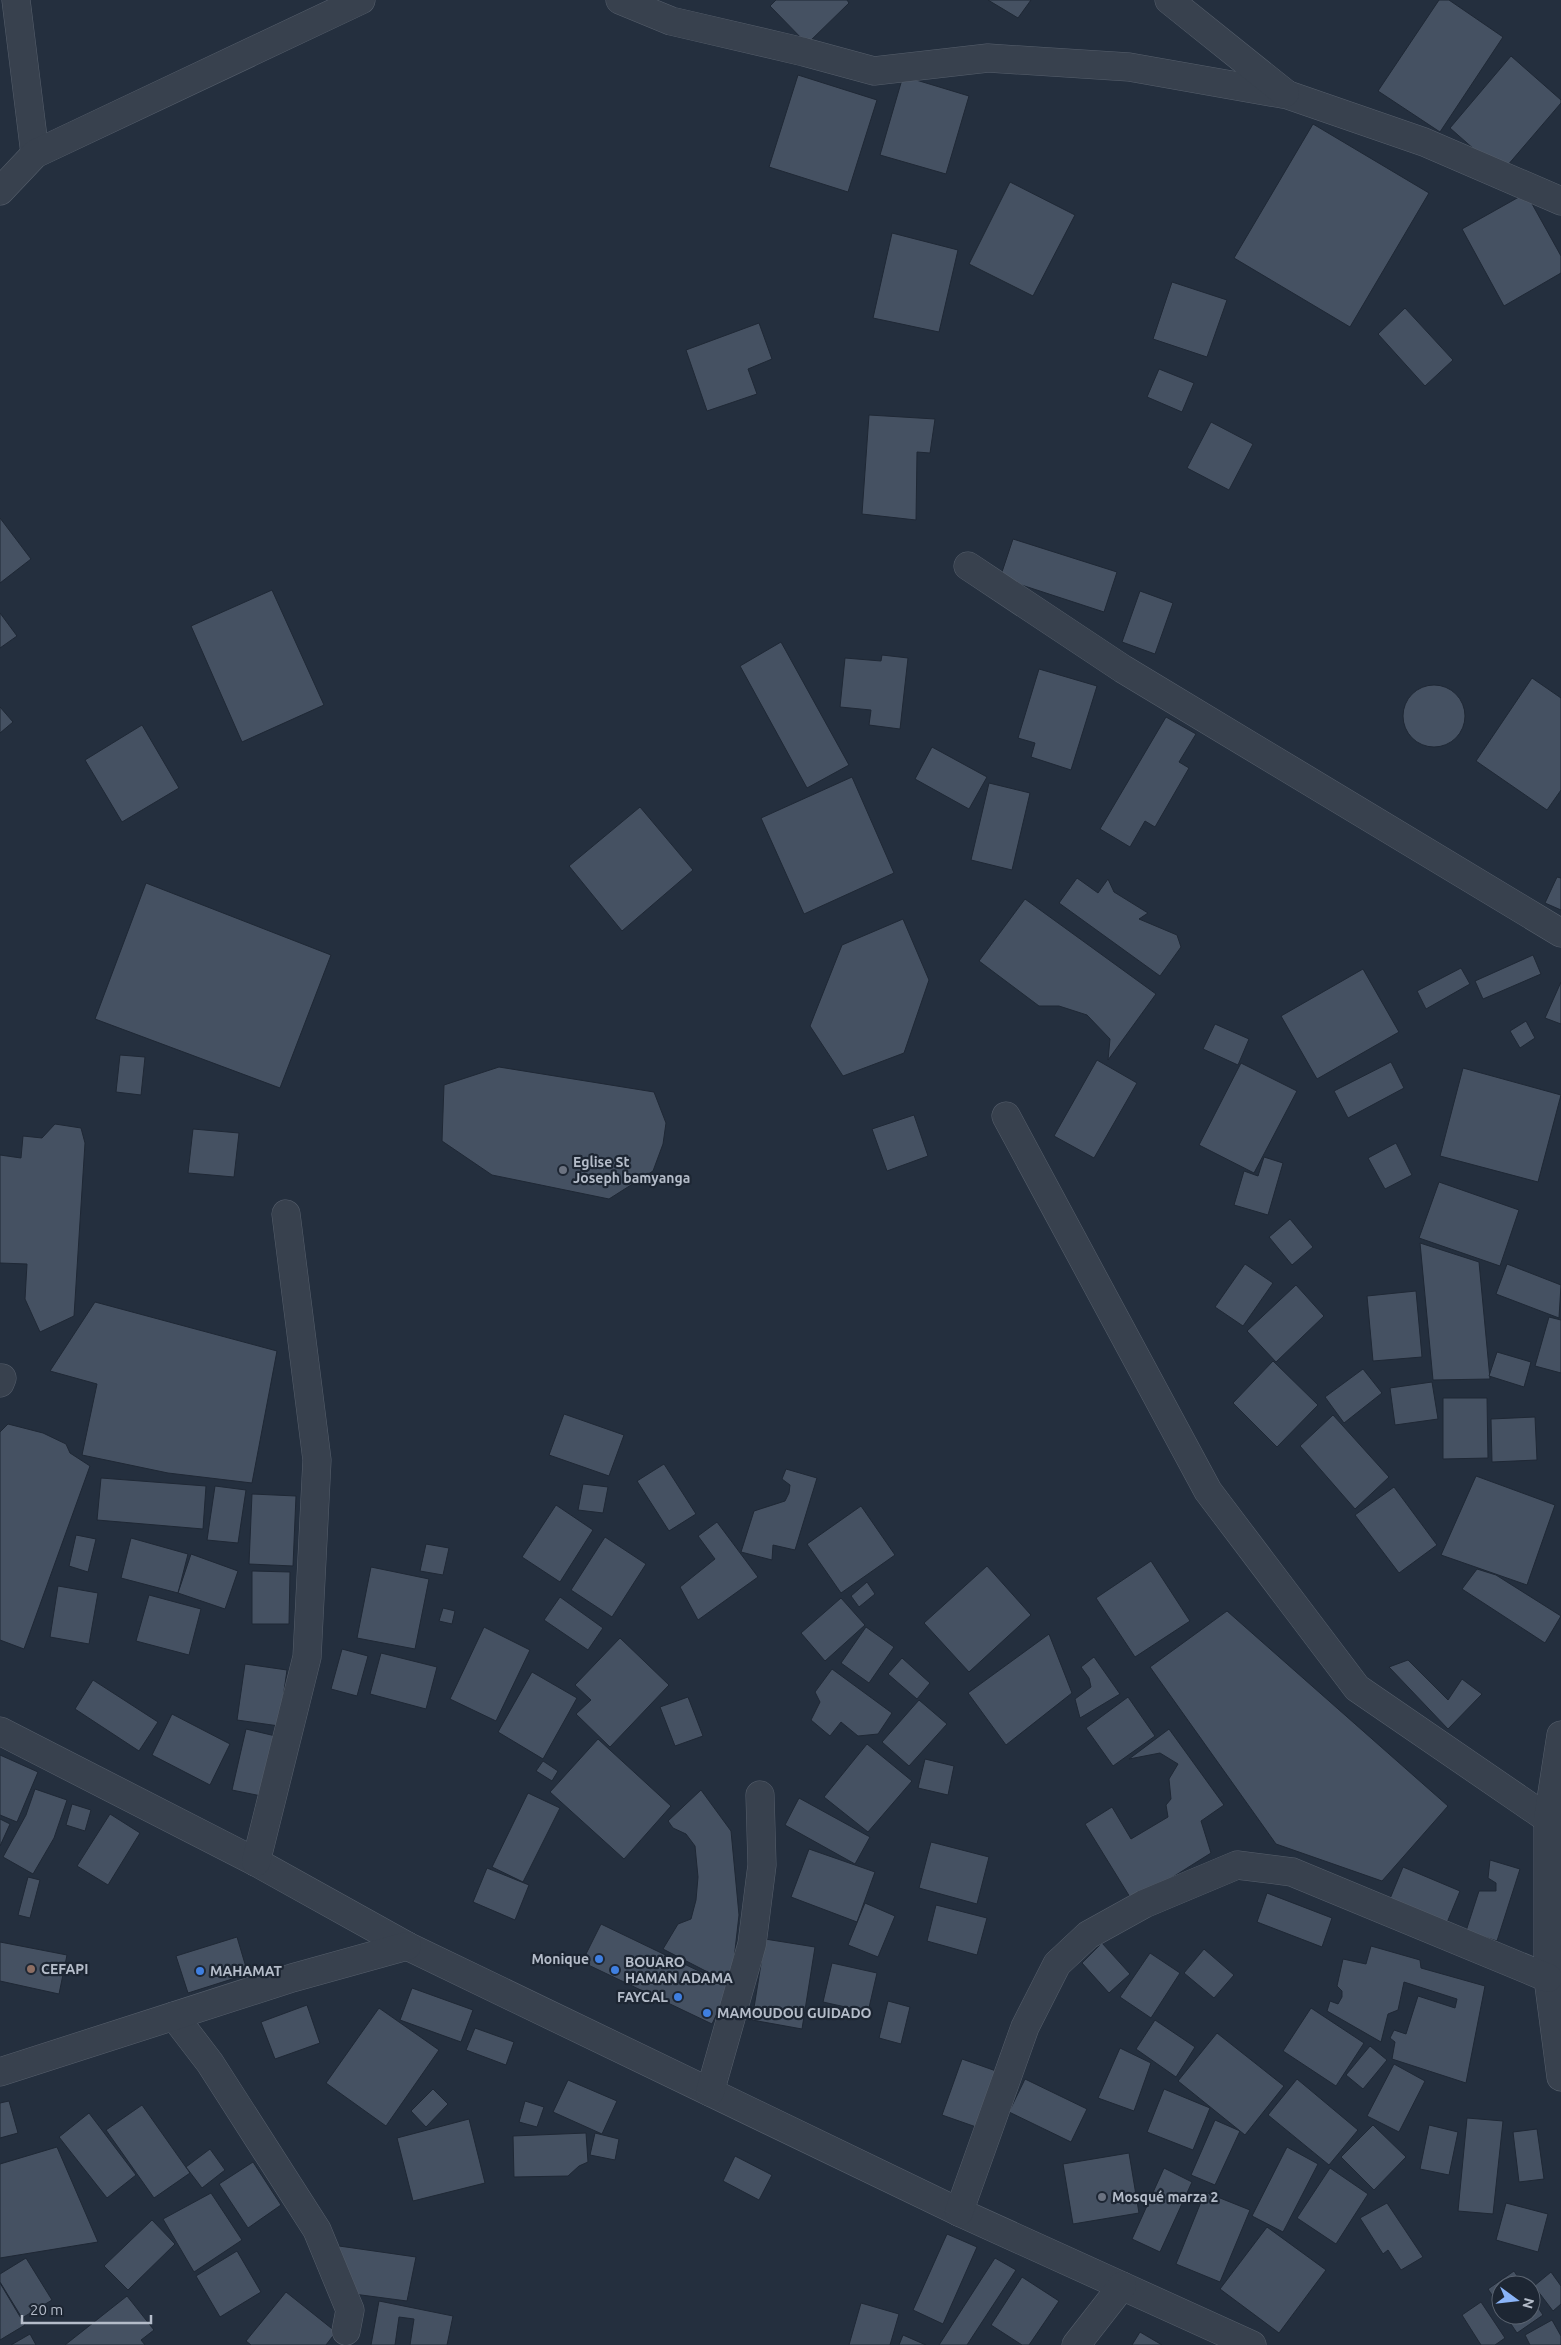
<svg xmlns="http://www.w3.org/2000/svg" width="1561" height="2345" viewBox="0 0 1561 2345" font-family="Ubuntu,sans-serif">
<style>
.building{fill:#455162;stroke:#1f2835}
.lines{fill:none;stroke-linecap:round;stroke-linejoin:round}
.street-casing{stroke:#565f6c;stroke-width:29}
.street{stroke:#38414e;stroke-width:28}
.worship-dot{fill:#6b7280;stroke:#1d2633;stroke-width:2}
.shop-dot{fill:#3f7fe0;stroke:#1d2633;stroke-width:2}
.education-dot{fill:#8d6e63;stroke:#1d2633;stroke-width:2}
.labels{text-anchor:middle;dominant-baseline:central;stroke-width:4.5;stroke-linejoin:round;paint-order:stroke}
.poi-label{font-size:14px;font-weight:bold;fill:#b4bcc9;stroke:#1d2633;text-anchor:start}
</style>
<rect width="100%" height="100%" fill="#242f3e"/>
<!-- building -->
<g class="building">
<polygon points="776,0 847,0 849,3 807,44 770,6"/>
<polygon points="988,0 1031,0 1018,18"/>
<polygon points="1439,0 1449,0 1503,37 1440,132 1378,91"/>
<polygon points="1511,56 1561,100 1561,103 1501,173 1450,128"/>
<polygon points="798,75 877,100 848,192 769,167"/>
<polygon points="903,76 969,96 946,174 880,155"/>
<polygon points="1313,124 1429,193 1350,327 1234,258"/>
<polygon points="1010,182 1075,215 1033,296 969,264"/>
<polygon points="1526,193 1561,256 1561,273 1504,306 1462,229"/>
<polygon points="892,233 958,250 939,332 873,318"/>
<polygon points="1172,282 1227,300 1207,357 1153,339"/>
<polygon points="1405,308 1453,360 1425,386 1378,334"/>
<polygon points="759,323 772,359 748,369 757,394 707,411 686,350"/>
<polygon points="1159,369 1194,383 1182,412 1147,397"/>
<polygon points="869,415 935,419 930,453 917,452 916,520 862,514"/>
<polygon points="1211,422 1253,444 1229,490 1187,468"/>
<polygon points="0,518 31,559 0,583"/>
<polygon points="1013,539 1117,572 1104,612 1000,578"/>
<polygon points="272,590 324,705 242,742 191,626"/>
<polygon points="1140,591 1173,603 1155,654 1122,642"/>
<polygon points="0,613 17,636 0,648"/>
<polygon points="781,642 849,765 807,788 740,666"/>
<polygon points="882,655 908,658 900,729 869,725 871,710 840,707 845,658 881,661"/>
<polygon points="1039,669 1097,686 1071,770 1031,757 1035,743 1018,738"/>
<polygon points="1532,678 1561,698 1561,790 1547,810 1476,761"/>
<circle cx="1434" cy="716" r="31"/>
<polygon points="0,707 13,722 0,733"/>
<polygon points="1166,717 1196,734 1179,762 1189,768 1155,827 1145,821 1130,847 1100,829"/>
<polygon points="142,725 179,788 122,822 85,760"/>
<polygon points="932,747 987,777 969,809 915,779"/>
<polygon points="852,777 894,873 804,914 761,818"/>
<polygon points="989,783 1030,793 1012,870 971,860"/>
<polygon points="640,807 693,870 622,931 569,866"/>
<polygon points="1557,877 1561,878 1561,910 1545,903"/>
<polygon points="1077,878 1098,893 1108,879 1114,892 1148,913 1139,919 1177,935 1181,947 1160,976 1059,903"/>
<polygon points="146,883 331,955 280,1088 95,1019"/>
<polygon points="1025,899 1156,994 1108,1060 1110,1039 1087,1015 1059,1006 1039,1006 979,961"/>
<polygon points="903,919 929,980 904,1053 843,1076 810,1026 842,945"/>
<polygon points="1533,955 1541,974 1483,999 1475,981"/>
<polygon points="1461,968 1470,984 1426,1009 1417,991"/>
<polygon points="1363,969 1399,1032 1317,1079 1281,1016"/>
<polygon points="1561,982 1561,1024 1545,1018"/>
<polygon points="1526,1021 1535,1038 1520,1048 1510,1031"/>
<polygon points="1215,1024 1249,1039 1238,1065 1203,1049"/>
<polygon points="120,1055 145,1057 141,1095 116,1092"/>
<polygon points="1097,1060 1137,1083 1094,1158 1054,1136"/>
<polygon points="1391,1062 1404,1088 1348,1118 1334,1091"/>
<polygon points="1241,1063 1297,1091 1254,1173 1199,1145"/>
<polygon points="499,1067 654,1092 666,1123 663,1144 653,1171 609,1199 492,1175 442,1141 444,1085"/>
<polygon points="1463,1068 1561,1095 1538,1182 1440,1156"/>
<polygon points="914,1115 928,1156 887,1171 872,1129"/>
<polygon points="55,1124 81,1128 85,1143 74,1316 40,1332 25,1299 27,1264 0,1263 0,1155 21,1158 23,1136 42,1138"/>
<polygon points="193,1129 239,1133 234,1177 188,1173"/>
<polygon points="1396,1143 1412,1175 1385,1189 1368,1158"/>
<polygon points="1264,1157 1283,1163 1268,1215 1234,1205 1244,1171 1258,1176"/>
<polygon points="1439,1182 1519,1210 1500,1266 1419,1238"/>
<polygon points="1290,1219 1313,1247 1292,1265 1269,1237"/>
<polygon points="1420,1243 1479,1262 1490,1379 1433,1380"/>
<polygon points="1245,1264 1273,1283 1243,1326 1215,1307"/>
<polygon points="1507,1264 1561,1285 1559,1318 1496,1294"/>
<polygon points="1296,1285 1324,1316 1276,1362 1247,1331"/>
<polygon points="1416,1291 1422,1357 1373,1361 1367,1296"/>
<polygon points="95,1302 277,1351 252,1483 168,1473 82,1455 97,1384 50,1371"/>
<polygon points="1549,1317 1561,1320 1561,1373 1535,1366"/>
<polygon points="1497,1352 1531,1362 1524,1387 1489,1376"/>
<polygon points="1273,1361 1318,1405 1277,1447 1233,1403"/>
<polygon points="1363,1369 1382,1393 1344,1423 1325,1397"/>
<polygon points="1432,1382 1438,1419 1395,1425 1390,1388"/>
<polygon points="1443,1398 1487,1398 1488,1458 1443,1459"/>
<polygon points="564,1414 624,1435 609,1476 549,1455"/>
<polygon points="1333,1415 1389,1477 1355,1509 1300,1446"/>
<polygon points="1535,1417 1537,1460 1492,1462 1491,1419"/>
<polygon points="8,1424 43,1433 66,1444 70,1453 90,1466 24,1649 0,1640 0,1432"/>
<polygon points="664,1464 696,1514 669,1531 637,1481"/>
<polygon points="786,1469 817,1478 795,1550 773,1545 772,1560 741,1552 754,1511 785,1501 789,1493 790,1485 782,1479"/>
<polygon points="1476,1476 1555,1505 1527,1585 1441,1555"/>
<polygon points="101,1478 206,1486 203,1529 97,1520"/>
<polygon points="583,1484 608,1487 603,1513 578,1510"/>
<polygon points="215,1486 246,1490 238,1543 207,1540"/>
<polygon points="1394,1487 1437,1545 1399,1573 1355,1515"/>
<polygon points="252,1494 296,1496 293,1566 249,1564"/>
<polygon points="556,1505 593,1530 560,1582 522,1557"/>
<polygon points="861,1506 895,1555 841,1593 807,1544"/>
<polygon points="717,1522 758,1577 698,1620 680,1587 715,1559 698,1536"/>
<polygon points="76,1535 96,1539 88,1572 69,1566"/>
<polygon points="605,1537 646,1564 612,1617 571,1590"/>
<polygon points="131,1538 188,1554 178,1593 121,1578"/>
<polygon points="426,1544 449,1548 443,1575 420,1571"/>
<polygon points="191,1554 238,1571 225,1609 178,1593"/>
<polygon points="1151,1561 1190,1621 1135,1657 1096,1598"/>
<polygon points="987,1566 1031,1615 969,1672 924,1623"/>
<polygon points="371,1567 429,1579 415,1649 357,1638"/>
<polygon points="1477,1569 1496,1575 1561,1616 1545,1643 1462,1589"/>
<polygon points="252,1571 290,1572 289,1624 252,1624"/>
<polygon points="867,1582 875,1594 859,1607 851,1596"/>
<polygon points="58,1586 98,1593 89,1644 50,1637"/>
<polygon points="149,1595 201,1609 189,1655 136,1641"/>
<polygon points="560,1597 603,1628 588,1650 544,1620"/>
<polygon points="841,1598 865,1625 825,1661 801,1633"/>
<polygon points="443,1608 455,1611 452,1624 439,1621"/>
<polygon points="1227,1611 1448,1806 1382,1881 1276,1844 1150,1667"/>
<polygon points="484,1627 530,1650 496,1721 450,1699"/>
<polygon points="866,1627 894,1647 869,1683 841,1663"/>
<polygon points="1049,1634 1072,1693 1006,1745 968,1693"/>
<polygon points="620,1638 669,1685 610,1747 576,1714 591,1700 575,1685"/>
<polygon points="342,1649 368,1656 357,1696 331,1689"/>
<polygon points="381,1653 437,1667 426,1709 370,1694"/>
<polygon points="1094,1657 1120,1694 1080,1718 1075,1699 1091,1687 1089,1678 1081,1667"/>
<polygon points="902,1658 930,1683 917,1699 888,1674"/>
<polygon points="1408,1660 1448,1700 1462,1679 1482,1694 1448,1729 1389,1667"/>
<polygon points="245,1664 287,1670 279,1726 237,1720"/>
<polygon points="832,1669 892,1713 878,1734 858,1736 841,1722 830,1736 811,1720 820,1702 815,1692"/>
<polygon points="532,1672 577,1698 543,1759 498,1732"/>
<polygon points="93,1680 158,1722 139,1751 75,1709"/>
<polygon points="688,1697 703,1736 675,1746 660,1707"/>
<polygon points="1128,1697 1155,1736 1113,1766 1086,1728"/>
<polygon points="919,1700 947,1724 909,1766 882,1742"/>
<polygon points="172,1714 230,1744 210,1785 152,1755"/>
<polygon points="246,1729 284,1738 271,1798 232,1790"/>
<polygon points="1169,1729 1224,1805 1201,1821 1211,1853 1133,1902 1085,1824 1112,1807 1131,1839 1168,1817 1166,1805 1171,1799 1169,1779 1178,1764 1160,1753 1129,1759"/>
<polygon points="598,1739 671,1806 624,1859 550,1792"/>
<polygon points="867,1744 912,1781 868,1832 824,1797"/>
<polygon points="0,1755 38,1772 17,1822 0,1815"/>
<polygon points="925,1759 954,1766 948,1795 918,1788"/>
<polygon points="543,1761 558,1771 552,1781 536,1771"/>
<polygon points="35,1789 67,1800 54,1838 33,1874 3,1857 26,1815"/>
<polygon points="701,1790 731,1831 739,1915 733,1968 727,1982 663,1949 678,1924 691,1919 696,1900 698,1877 695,1846 686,1834 673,1828 668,1821"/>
<polygon points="528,1793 560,1808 523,1882 492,1867"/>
<polygon points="799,1798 870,1837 855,1864 785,1825"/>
<polygon points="72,1804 91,1810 85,1831 66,1825"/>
<polygon points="110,1814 140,1833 108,1885 77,1866"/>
<polygon points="0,1819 10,1824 0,1846"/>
<polygon points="931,1842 989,1857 977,1904 919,1888"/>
<polygon points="809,1849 875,1872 857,1922 791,1897"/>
<polygon points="1490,1860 1520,1869 1497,1941 1466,1931 1479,1891 1496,1891 1496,1883 1488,1878"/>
<polygon points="1403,1867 1460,1891 1444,1930 1387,1906"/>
<polygon points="487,1868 529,1885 515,1920 473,1902"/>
<polygon points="28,1877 40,1880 30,1918 18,1915"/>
<polygon points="1267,1893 1332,1918 1322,1947 1257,1922"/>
<polygon points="865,1903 895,1916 878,1957 848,1945"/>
<polygon points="936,1905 987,1918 977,1955 927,1941"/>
<polygon points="601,1924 730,1986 712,2024 582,1962"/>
<polygon points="237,1937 248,1974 188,1993 176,1956"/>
<polygon points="765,1939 815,1947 802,2029 752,2020"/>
<polygon points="0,1942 67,1955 59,1994 0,1981"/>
<polygon points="1102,1943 1130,1974 1109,1993 1082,1963"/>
<polygon points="1371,1946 1420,1960 1421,1968 1485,1986 1466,2083 1392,2059 1395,2042 1390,2038 1394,2030 1406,2034 1418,1996 1455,2008 1457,1999 1404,1982 1398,2010 1388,2014 1381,2042 1327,2011 1330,2001 1338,2004 1342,1997 1342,1991 1337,1986 1343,1959 1366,1964"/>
<polygon points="1204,1949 1234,1975 1214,1998 1184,1973"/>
<polygon points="1150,1953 1180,1973 1151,2018 1120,1997"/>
<polygon points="832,1963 877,1973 868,2012 823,2002"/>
<polygon points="412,1988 473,2010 461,2042 400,2020"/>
<polygon points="888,2001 910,2007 901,2044 879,2038"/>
<polygon points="307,2005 320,2043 275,2059 261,2022"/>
<polygon points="379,2008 439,2050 386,2126 326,2083"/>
<polygon points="1311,2008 1364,2043 1336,2086 1283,2051"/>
<polygon points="1155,2020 1195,2047 1176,2077 1136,2049"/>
<polygon points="475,2028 514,2042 506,2065 466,2050"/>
<polygon points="1217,2033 1284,2086 1245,2135 1178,2081"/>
<polygon points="1370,2046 1387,2060 1363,2089 1346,2075"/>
<polygon points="1120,2048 1151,2063 1134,2111 1098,2098"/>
<polygon points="962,2059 999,2072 979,2128 942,2115"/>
<polygon points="1394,2064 1425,2081 1399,2132 1367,2116"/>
<polygon points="1025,2079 1087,2109 1071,2142 1009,2112"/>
<polygon points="1297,2079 1358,2130 1329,2165 1268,2115"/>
<polygon points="568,2080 617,2101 602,2134 553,2112"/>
<polygon points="433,2089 448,2104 426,2127 411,2111"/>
<polygon points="1164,2089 1210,2108 1193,2150 1147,2132"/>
<polygon points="9,2101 18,2133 0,2138 0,2103"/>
<polygon points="525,2101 544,2107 537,2127 519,2122"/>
<polygon points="142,2105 190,2173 154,2198 106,2130"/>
<polygon points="89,2113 136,2175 107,2198 59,2137"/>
<polygon points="1467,2118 1503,2121 1493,2214 1458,2211"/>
<polygon points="469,2119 485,2183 413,2201 397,2138"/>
<polygon points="1215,2120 1240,2131 1215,2185 1191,2175"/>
<polygon points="1373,2125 1406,2157 1374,2190 1341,2157"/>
<polygon points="1429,2125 1458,2132 1449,2175 1420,2169"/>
<polygon points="1537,2129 1544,2179 1519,2182 1513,2132"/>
<polygon points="586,2133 588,2162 579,2166 568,2176 514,2177 513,2136"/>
<polygon points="595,2133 619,2139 615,2160 590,2155"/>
<polygon points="57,2147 98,2242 0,2258 0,2164"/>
<polygon points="1287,2147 1318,2164 1283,2232 1252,2216"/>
<polygon points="210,2149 225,2170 202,2188 186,2167"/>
<polygon points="1129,2153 1139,2213 1073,2224 1063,2164"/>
<polygon points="735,2156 772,2175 759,2200 723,2181"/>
<polygon points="253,2162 281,2205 248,2228 219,2184"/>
<polygon points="1164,2168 1192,2182 1160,2252 1132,2239"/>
<polygon points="1330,2168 1368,2194 1336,2244 1297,2218"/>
<polygon points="1205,2192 1250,2210 1220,2282 1176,2264"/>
<polygon points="211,2193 242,2240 194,2272 163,2219"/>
<polygon points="1387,2203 1423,2257 1401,2270 1388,2250 1383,2254 1360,2218"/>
<polygon points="1506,2203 1548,2214 1538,2252 1496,2240"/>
<polygon points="152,2220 175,2244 128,2290 104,2266"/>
<polygon points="1267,2227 1326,2270 1279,2333 1220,2289"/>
<polygon points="947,2234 977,2247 943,2324 913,2310"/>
<polygon points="339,2246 416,2257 407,2301 346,2293"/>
<polygon points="237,2251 261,2292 220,2317 196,2276"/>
<polygon points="26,2258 52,2300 22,2318 0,2282 0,2274"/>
<polygon points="995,2258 1016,2270 967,2345 939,2345"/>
<polygon points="1514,2271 1523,2285 1501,2285 1501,2309 1488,2289"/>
<polygon points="1551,2272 1561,2286 1561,2304 1553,2311 1534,2286"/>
<polygon points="1022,2277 1059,2301 1029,2345 1022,2345 991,2325"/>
<polygon points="0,2283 25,2325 0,2340"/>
<polygon points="286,2292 336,2332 326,2345 251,2345 246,2341"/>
<polygon points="127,2296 154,2330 141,2340 145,2345 65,2345"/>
<polygon points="1531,2297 1543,2315 1517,2333 1505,2315 1531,2315"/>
<polygon points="379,2301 453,2316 447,2345 410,2345 414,2319 399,2317 395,2345 371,2345"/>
<polygon points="1481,2302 1505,2338 1495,2345 1481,2345 1462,2315"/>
<polygon points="861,2303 899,2314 890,2345 849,2345"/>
<polygon points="1552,2320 1561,2336 1561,2345 1530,2345 1525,2335"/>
<polygon points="1140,2332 1162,2345 1132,2345"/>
<polygon points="30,2334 36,2345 11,2345"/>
<polygon points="903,2335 926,2345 899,2345"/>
</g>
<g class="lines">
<!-- street casing -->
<g class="street-casing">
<g id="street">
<polyline points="16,0 35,154"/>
<polyline points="620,0 671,21 804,52 874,71 988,58 1129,67 1288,95 1424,142 1561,201"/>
<polyline points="1169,0 1285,93"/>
<polyline points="0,191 35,154 361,0"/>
<polyline points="968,566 1123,669 1561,933"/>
<polyline points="1006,1116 1208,1491 1357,1688 1548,1819"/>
<polyline points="0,1383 2,1378"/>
<polyline points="0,1731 256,1862 407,1946 959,2212 1252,2345"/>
<polyline points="1561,1735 1548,1819 1548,1978 1561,2077"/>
<polyline points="256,1862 307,1657 317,1460 286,1214"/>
<polyline points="174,2016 210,2063 317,2230 350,2310 346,2331"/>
<polyline points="0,2072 292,1978 407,1946"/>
<polyline points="710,2092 752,1944 762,1865 760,1795"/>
<polyline points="959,2212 1025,2027 1057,1964 1088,1935 1144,1904 1237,1865 1292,1872 1548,1978"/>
<polyline points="1076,2345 1122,2286"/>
</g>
</g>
<!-- street -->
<use href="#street" class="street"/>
</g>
<!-- markers -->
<g class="worship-dot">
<circle cx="563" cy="1170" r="5"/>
<circle cx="1102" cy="2197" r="5"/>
</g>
<g class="shop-dot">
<circle cx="599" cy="1959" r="5"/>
<circle cx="615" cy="1970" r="5"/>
<circle cx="200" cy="1971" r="5"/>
<circle cx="678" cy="1997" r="5"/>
<circle cx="707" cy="2013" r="5"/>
</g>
<circle class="education-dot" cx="31" cy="1969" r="5"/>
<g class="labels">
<!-- poi labels -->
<g class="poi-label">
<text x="573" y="1162">Eglise St<tspan x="573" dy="16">Joseph bamyanga</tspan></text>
<text x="589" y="1959" text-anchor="end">Monique</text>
<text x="625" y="1962">BOUARO<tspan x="625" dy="16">HAMAN ADAMA</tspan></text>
<text x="41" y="1969">CEFAPI</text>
<text x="210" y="1971">MAHAMAT</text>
<text x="668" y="1997" text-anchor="end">FAYCAL</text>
<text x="717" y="2013">MAMOUDOU GUIDADO</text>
<text x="1112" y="2197">Mosqué marza 2</text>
</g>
</g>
<!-- north arrow -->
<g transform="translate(1516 2300) rotate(105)"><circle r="24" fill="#1d2633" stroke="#59626f"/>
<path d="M0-4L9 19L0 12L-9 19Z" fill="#8ab4f8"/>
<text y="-8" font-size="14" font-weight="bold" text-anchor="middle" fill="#b4bcc9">N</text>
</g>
<!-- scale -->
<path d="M22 2315v8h129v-8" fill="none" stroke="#b4bcc9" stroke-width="2.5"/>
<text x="30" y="2315" font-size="15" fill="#b4bcc9" stroke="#1d2633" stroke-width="4" paint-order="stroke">20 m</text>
</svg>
